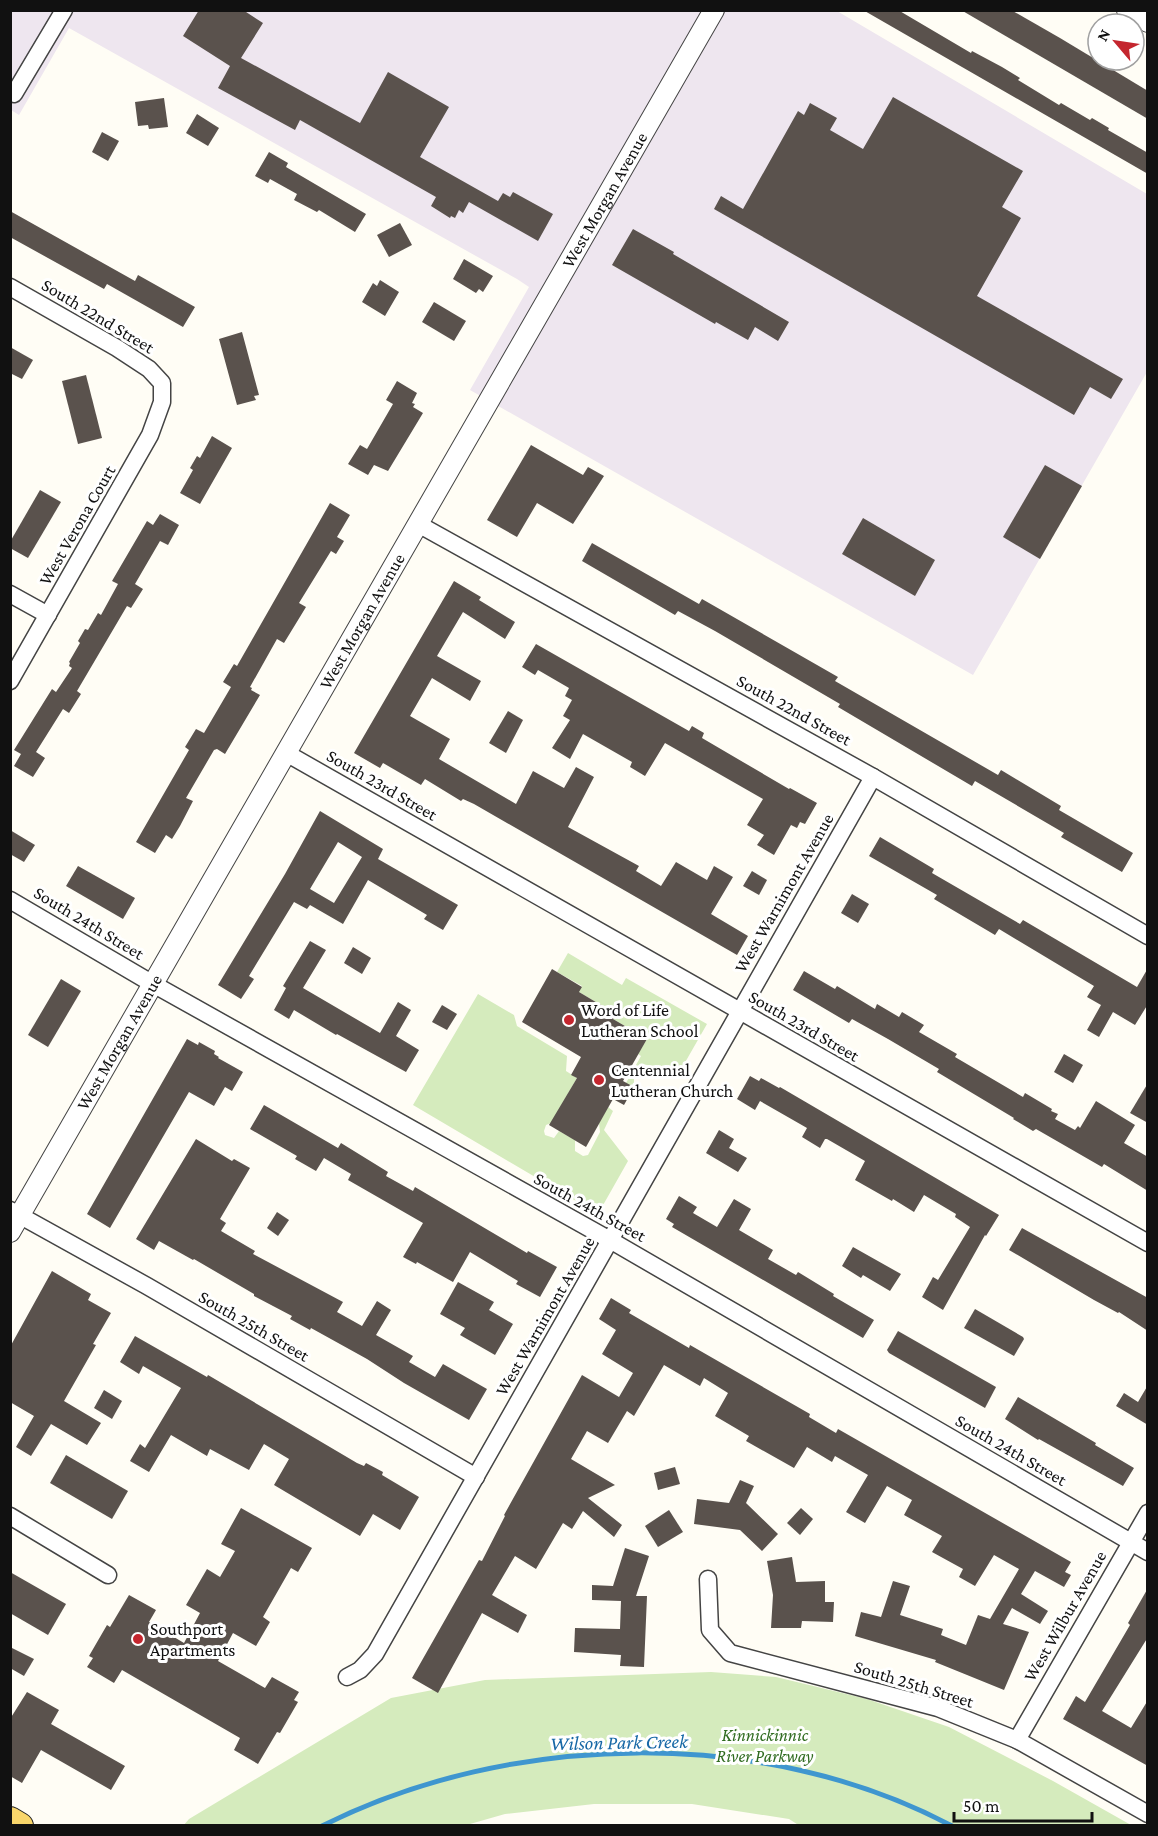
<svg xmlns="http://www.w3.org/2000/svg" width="1158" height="1836" viewBox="0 0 1158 1836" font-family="'Crimson Pro',serif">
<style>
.industrial{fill:#eee6ef}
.green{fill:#d5ebbd}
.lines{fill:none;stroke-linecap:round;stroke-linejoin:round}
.stream{stroke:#3f96cf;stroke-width:5}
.building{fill:#5a524d;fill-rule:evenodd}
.minor-casing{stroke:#444;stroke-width:19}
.tertiary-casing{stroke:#444;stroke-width:22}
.primary-casing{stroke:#222;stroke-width:28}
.minor{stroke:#fff;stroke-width:16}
.tertiary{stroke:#fff;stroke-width:20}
.primary{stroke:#f9d66b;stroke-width:26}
.poi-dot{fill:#c4262e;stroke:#fff;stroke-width:2}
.labels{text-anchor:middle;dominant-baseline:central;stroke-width:6;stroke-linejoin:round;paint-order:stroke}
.street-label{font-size:18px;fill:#111;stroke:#fff}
.poi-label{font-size:18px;fill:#111;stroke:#fff;text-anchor:start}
.park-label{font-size:18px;font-style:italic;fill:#2f6b1f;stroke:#fff}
.water-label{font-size:20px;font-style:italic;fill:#1768a6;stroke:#fff}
</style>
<rect width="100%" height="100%" fill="#fffdf5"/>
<!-- industrial -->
<polygon class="industrial" points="11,11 837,11 1147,194 1147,372 973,675 470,390 529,287 517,279 69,28 19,115 11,110"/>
<!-- green -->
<g class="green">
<polygon points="568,953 622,985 626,978 707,1024 679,1073 643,1064 634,1078 634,1087 626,1083 641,1056 638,1054 647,1039 613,1019 616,1014 579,992 582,986 557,972"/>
<polygon points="478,994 514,1015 517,1026 567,1056 566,1071 577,1078 551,1123 546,1125 544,1131 545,1135 554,1138 559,1131 575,1140 575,1151 583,1156 588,1155 600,1132 599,1123 608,1107 613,1111 604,1130 628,1161 598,1214 413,1105"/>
<polygon points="711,1672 776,1677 867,1699 949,1727 1053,1781 1131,1825 800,1826 789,1819 692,1804 594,1804 505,1814 463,1826 183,1826 189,1819 391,1698 485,1680"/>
</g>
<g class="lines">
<!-- stream -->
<path class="stream" d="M322,1826C511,1731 764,1726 952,1826"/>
</g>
<!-- building -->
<g class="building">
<polygon points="199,10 243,10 263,23 241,58 360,123 388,72 449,107 420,157 498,201 503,193 510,197 513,192 553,214 538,241 469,202 463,213 459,210 455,218 451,216 450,218 431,206 436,197 300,120 295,130 218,88 230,66 183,36"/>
<polygon points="863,10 898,10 971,53 972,51 1002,67 1020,78 1018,80 1059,105 1061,103 1090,120 1092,118 1109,128 1108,130 1148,153 1148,174"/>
<polygon points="961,10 1011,10 1060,38 1148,91 1148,119"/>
<polygon points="893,97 1023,171 1002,207 1021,218 977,296 1123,379 1111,399 1090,387 1074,415 714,209 721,196 743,209 798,111 804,115 810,103 837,118 830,130 863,149"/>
<polygon points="164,98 168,127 149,129 148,125 138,126 135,102"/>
<polygon points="197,114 219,128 208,146 186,133"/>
<polygon points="102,132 119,141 108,161 92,152"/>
<polygon points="269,152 288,163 286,167 366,214 355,232 319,210 317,212 294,200 297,194 270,179 268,183 255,176"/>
<polygon points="10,211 135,281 138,275 195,307 183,327 107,284 104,289 10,237"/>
<polygon points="400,223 412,245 389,257 377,235"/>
<polygon points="633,229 674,252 673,254 789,322 778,341 755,327 748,340 716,322 715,324 612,265"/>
<polygon points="464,259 493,276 483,292 479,289 476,293 453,279"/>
<polygon points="380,280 399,292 385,316 362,302 373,283 377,286"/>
<polygon points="434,302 466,321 454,341 422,322"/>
<polygon points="242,332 259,395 254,396 256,400 237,405 219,339"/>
<polygon points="10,347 33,360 22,379 10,373"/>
<polygon points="86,375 102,438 78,444 62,381"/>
<polygon points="397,381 417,393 412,403 415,404 413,407 423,413 388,471 374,465 368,475 348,464 360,445 367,449 393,404 386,400"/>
<polygon points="212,436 232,448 200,504 180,493 193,470 190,468 197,456 200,458"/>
<polygon points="531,445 583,475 588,467 604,476 573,524 537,503 517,537 487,520"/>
<polygon points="1045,465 1082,486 1040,559 1003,537"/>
<polygon points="40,490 61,502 28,558 10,548 10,542"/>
<polygon points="330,503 350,515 337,537 344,541 336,554 331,551 299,603 306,607 284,643 277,639 250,687 252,688 251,690 260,695 225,754 217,749 214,750 186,798 193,801 180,826 172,839 166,835 155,853 136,842 189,750 185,747 196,729 204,733 231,687 223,682 234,664 237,666"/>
<polygon points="160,514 179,525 168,545 160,541 135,584 143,589 131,608 127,606 77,691 81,694 69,713 63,709 36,752 45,758 33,777 14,766 21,754 14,750 52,689 56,692 72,668 69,666 70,663 69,662 80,643 78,641 85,629 88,630 98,613 101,615 118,584 112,581 147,521 153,525"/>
<polygon points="863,518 935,560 915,596 842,554"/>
<polygon points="592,543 699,604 702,599 838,677 835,681 998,775 1001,770 1061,806 1059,810 1133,853 1122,872 1061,837 1064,833 975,781 972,786 838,707 840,704 715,631 678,611 675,615 582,561"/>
<polygon points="454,581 481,597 479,600 515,622 505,639 463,612 437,656 481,681 470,701 432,678 410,716 450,739 439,759 516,804 533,771 564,788 576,767 594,777 568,827 639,866 636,871 661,886 676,862 707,880 714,866 733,877 711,914 748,936 737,955 474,804 463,799 461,801 425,779 421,785 383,763 380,768 354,753"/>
<polygon points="536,644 689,731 692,726 704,733 702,738 789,789 790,788 817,803 805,824 800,822 797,828 791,825 774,855 757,845 764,835 747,825 763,799 665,743 645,776 630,767 632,762 583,734 570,759 552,748 570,720 563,716 572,700 565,696 569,688 538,670 535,675 522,667"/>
<polygon points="508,711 523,720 506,753 489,743"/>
<path d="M320,811L383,849L378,859L458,905L443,930L424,919L427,915L368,880L343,924L310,905L307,909L294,902L249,976L254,979L241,999L218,985L285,874ZM338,842L362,857L334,903L310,889Z"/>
<polygon points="10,830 35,845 24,862 10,854"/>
<polygon points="880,837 934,869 932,873 1020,924 1023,920 1137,987 1148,968 1148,1004 1135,1025 1113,1012 1099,1037 1087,1030 1101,1005 1087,997 1094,986 999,929 995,935 934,899 937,895 869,856"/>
<polygon points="78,866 135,898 123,919 66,886"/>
<polygon points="752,871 767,880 759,895 743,886"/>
<polygon points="852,894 869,904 858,923 841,913"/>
<polygon points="310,941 326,950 303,988 380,1033 398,1002 411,1010 396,1036 419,1050 406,1072 337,1034 336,1035 294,1010 289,1019 274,1010 286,988 283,986"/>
<polygon points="353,947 371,958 362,974 344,963"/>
<polygon points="552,969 582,987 579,992 616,1014 613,1019 647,1039 623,1081 634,1087 624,1105 613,1099 586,1147 549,1125 577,1078 571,1075 581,1057 522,1022"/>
<polygon points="804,971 835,989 837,986 875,1009 877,1004 899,1017 902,1012 924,1025 919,1032 957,1054 955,1057 1023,1097 1025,1093 1052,1109 1051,1111 1058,1114 1055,1119 1075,1130 1078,1126 1080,1128 1096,1101 1135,1125 1124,1143 1148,1157 1148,1191 1104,1164 1102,1167 1036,1129 1033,1131 1013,1119 1014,1118 937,1072 939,1069 888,1039 852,1019 849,1023 793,990"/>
<polygon points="61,979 81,991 48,1047 28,1035"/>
<polygon points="442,1005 457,1014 447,1030 432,1022"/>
<polygon points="187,1039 198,1045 199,1042 215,1051 214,1054 219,1057 218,1058 243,1072 232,1091 225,1087 214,1106 189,1092 110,1228 87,1214"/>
<polygon points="1064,1054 1083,1065 1073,1083 1054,1072"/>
<polygon points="750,1076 759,1081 761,1078 779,1088 780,1087 999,1215 986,1236 985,1235 943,1310 922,1297 933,1277 938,1280 970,1227 955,1217 956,1214 924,1195 914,1212 893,1199 892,1201 855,1180 865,1161 827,1139 825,1139 820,1148 802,1137 807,1128 760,1101 755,1110 737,1099"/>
<polygon points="1148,1083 1148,1123 1130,1113"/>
<polygon points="264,1105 338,1148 341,1143 388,1172 386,1176 413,1191 415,1187 527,1253 528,1251 557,1267 540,1297 516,1284 518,1281 470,1252 453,1282 417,1262 416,1264 403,1257 423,1223 348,1180 351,1174 324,1158 316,1171 295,1159 297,1156 250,1129"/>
<polygon points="719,1130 734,1139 729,1148 747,1158 738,1172 706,1153"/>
<polygon points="196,1139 232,1161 234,1159 250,1168 220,1219 226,1223 221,1231 255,1251 253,1254 343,1302 337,1312 362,1326 377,1301 391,1310 376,1335 413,1356 409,1362 435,1377 443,1364 487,1389 469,1420 404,1383 367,1359 311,1328 310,1330 290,1319 292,1316 254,1296 254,1294 194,1259 193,1260 159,1241 154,1250 136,1239"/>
<polygon points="679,1196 697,1207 693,1213 717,1227 734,1199 751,1209 739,1230 773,1250 768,1259 796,1275 798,1272 834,1294 833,1296 874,1320 863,1338 672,1227 674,1224 666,1219"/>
<polygon points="277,1212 289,1220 278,1236 267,1228"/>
<polygon points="1022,1228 1148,1298 1148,1331 1119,1312 1118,1313 1094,1300 1009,1250"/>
<polygon points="853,1247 901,1274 890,1291 863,1275 861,1278 842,1266"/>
<polygon points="52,1271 91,1294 88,1300 111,1313 93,1344 96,1345 64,1401 101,1423 87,1445 51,1424 31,1456 16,1447 34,1416 10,1402 10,1347"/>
<polygon points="458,1282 494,1302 489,1310 513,1324 495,1355 460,1335 465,1328 440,1314"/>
<polygon points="611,1298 631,1310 629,1313 689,1348 690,1345 810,1414 809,1417 836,1433 838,1429 1071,1562 1065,1572 1071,1575 1064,1587 1035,1571 1021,1594 1048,1611 1040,1624 1012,1608 1003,1624 1029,1632 1004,1690 935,1662 936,1660 855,1636 861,1612 881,1617 893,1581 910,1586 900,1615 943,1629 941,1635 966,1645 978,1615 990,1619 1019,1569 994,1555 975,1586 959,1577 963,1569 932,1552 942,1536 904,1515 912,1500 887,1486 865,1523 846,1512 868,1475 835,1456 832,1462 807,1447 794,1468 746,1441 749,1436 715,1416 728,1393 704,1378 700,1386 664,1365 634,1416 627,1411 608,1443 587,1431 571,1459 615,1485 588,1498 622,1525 614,1537 583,1511 572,1529 563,1523 536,1569 515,1556 492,1595 527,1615 518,1633 482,1613 438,1693 412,1678 479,1560 482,1561 505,1516 504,1515 582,1375 619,1397 633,1373 602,1354 616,1330 599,1319"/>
<polygon points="975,1309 1023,1337 1024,1339 1014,1356 964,1328"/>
<polygon points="898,1331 996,1387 985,1408 889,1353 887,1350"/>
<polygon points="135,1336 207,1377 208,1375 357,1463 364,1466 366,1463 383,1472 382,1475 419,1497 400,1530 373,1514 360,1536 274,1485 289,1459 264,1444 249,1470 210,1449 207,1456 171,1435 149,1472 130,1461 140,1444 145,1448 181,1388 143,1366 139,1374 120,1362"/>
<polygon points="1148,1385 1148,1425 1116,1406 1124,1393 1138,1402"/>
<polygon points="104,1390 122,1401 112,1419 94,1408"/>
<polygon points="1018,1397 1096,1443 1095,1445 1134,1468 1123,1486 1039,1439 1038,1440 1005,1419"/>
<polygon points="66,1455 128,1491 112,1519 50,1483"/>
<polygon points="675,1467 680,1484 658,1490 654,1473"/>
<polygon points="740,1480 754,1486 746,1503 778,1534 762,1551 740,1530 694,1524 697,1499 729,1503"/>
<polygon points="241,1508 312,1548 298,1572 291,1568 263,1617 270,1622 256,1646 233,1633 218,1661 265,1688 272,1677 299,1692 294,1700 298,1702 280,1733 277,1732 258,1764 234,1750 240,1738 122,1670 114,1683 87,1667 93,1658 89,1656 107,1625 110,1627 129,1595 156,1610 149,1622 184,1643 200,1613 186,1605 207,1569 220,1577 235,1551 221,1544"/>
<polygon points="801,1508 813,1519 800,1535 787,1523"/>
<polygon points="669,1510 683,1532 658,1547 645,1526"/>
<polygon points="625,1548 649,1556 636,1596 647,1596 644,1667 620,1666 621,1655 574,1652 575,1628 620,1629 621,1601 592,1600 592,1585 613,1586"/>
<polygon points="792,1557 796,1582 825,1581 825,1602 834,1602 833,1622 802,1621 801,1628 771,1628 773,1595 767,1561"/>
<polygon points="10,1572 66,1604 48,1635 10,1613"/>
<polygon points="1148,1588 1148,1637 1102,1711 1131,1728 1148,1700 1148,1766 1063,1719 1076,1696 1085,1702 1130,1625 1128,1623"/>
<polygon points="10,1647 34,1659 24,1676 10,1668"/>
<polygon points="27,1692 59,1710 51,1724 125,1766 111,1790 41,1750 22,1783 10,1776 10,1719"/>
</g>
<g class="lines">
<!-- minor casing -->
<g class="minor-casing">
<g id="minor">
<polyline points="14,94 64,10"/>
<polyline points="10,287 117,348 149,369 162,383 162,402 150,435 10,681"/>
<polyline points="418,524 873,777 1148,936"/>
<polyline points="10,594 48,615"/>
<polyline points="286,753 1148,1243"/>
<polyline points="10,900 153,984 610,1240 1148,1552"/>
<polyline points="10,1210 147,1286 476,1477"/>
<polyline points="10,1516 108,1575"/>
<polyline points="708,1579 710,1630 730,1653 938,1708 1017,1740 1148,1814"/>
<polyline points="347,1677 360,1670 375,1654 873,777"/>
<polyline points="1017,1740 1148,1513"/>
</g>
</g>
<!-- tertiary casing -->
<g class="tertiary-casing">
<g id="tertiary">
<polyline points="1127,10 1148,22"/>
<path id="s1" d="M10,1232L714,10"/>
</g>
</g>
<!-- primary casing -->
<g class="primary-casing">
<polyline id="primary" points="10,1820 20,1826"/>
</g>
<!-- minor -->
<use href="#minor" class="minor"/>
<!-- tertiary -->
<use href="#tertiary" class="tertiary"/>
<!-- primary -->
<use href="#primary" class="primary"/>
</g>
<!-- markers -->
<g class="poi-dot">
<circle cx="569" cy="1020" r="6"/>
<circle cx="599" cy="1080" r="6"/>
<circle cx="138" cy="1639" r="6"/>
</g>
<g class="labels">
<!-- street labels -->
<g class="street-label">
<text stroke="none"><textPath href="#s1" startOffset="1191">West Morgan Avenue</textPath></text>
<text transform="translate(98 316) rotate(31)">South 22nd Street</text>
<text transform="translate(77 525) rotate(-60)">West Verona Court</text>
<text stroke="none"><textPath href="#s1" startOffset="705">West Morgan Avenue</textPath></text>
<text transform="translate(794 710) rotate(29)">South 22nd Street</text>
<text transform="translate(382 785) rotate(30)">South 23rd Street</text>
<text transform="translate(784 893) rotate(-60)">West Warnimont Avenue</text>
<text transform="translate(89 923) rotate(31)">South 24th Street</text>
<text transform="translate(804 1026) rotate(30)">South 23rd Street</text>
<text stroke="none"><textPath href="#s1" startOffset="219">West Morgan Avenue</textPath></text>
<text transform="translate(590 1207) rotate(29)">South 24th Street</text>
<text transform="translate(545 1316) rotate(-60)">West Warnimont Avenue</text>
<text transform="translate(254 1326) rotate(30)">South 25th Street</text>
<text transform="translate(1011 1450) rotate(30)">South 24th Street</text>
<text transform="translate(1065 1616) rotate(-60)">West Wilbur Avenue</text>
<text transform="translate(914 1684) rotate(17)">South 25th Street</text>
</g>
<!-- poi labels -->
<g class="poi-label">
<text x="581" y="1010">Word of Life<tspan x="581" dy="21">Lutheran School</tspan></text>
<text x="611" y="1070">Centennial<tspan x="611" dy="21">Lutheran Church</tspan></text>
<text x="150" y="1629">Southport<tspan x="150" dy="21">Apartments</tspan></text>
</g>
<!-- park labels -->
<g class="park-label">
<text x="765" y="1735">Kinnickinnic<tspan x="765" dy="21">River Parkway</tspan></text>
</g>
<!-- water labels -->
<g class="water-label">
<text transform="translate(619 1742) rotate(-1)">Wilson Park Creek</text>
</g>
</g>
<!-- border -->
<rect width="1158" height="1836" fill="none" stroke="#111111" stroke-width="24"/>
<!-- north arrow -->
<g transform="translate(1116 42) rotate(299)"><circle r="28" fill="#ffffff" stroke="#a0a0a0" stroke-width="1.5"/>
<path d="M0-4.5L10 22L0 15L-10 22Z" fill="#c4262e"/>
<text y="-9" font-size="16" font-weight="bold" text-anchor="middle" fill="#111111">N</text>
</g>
<!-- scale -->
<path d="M954 1812v9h138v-9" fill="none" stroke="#111111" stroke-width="3"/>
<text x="963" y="1812" font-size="18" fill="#111111" stroke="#ffffff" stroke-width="4.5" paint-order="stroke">50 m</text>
</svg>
